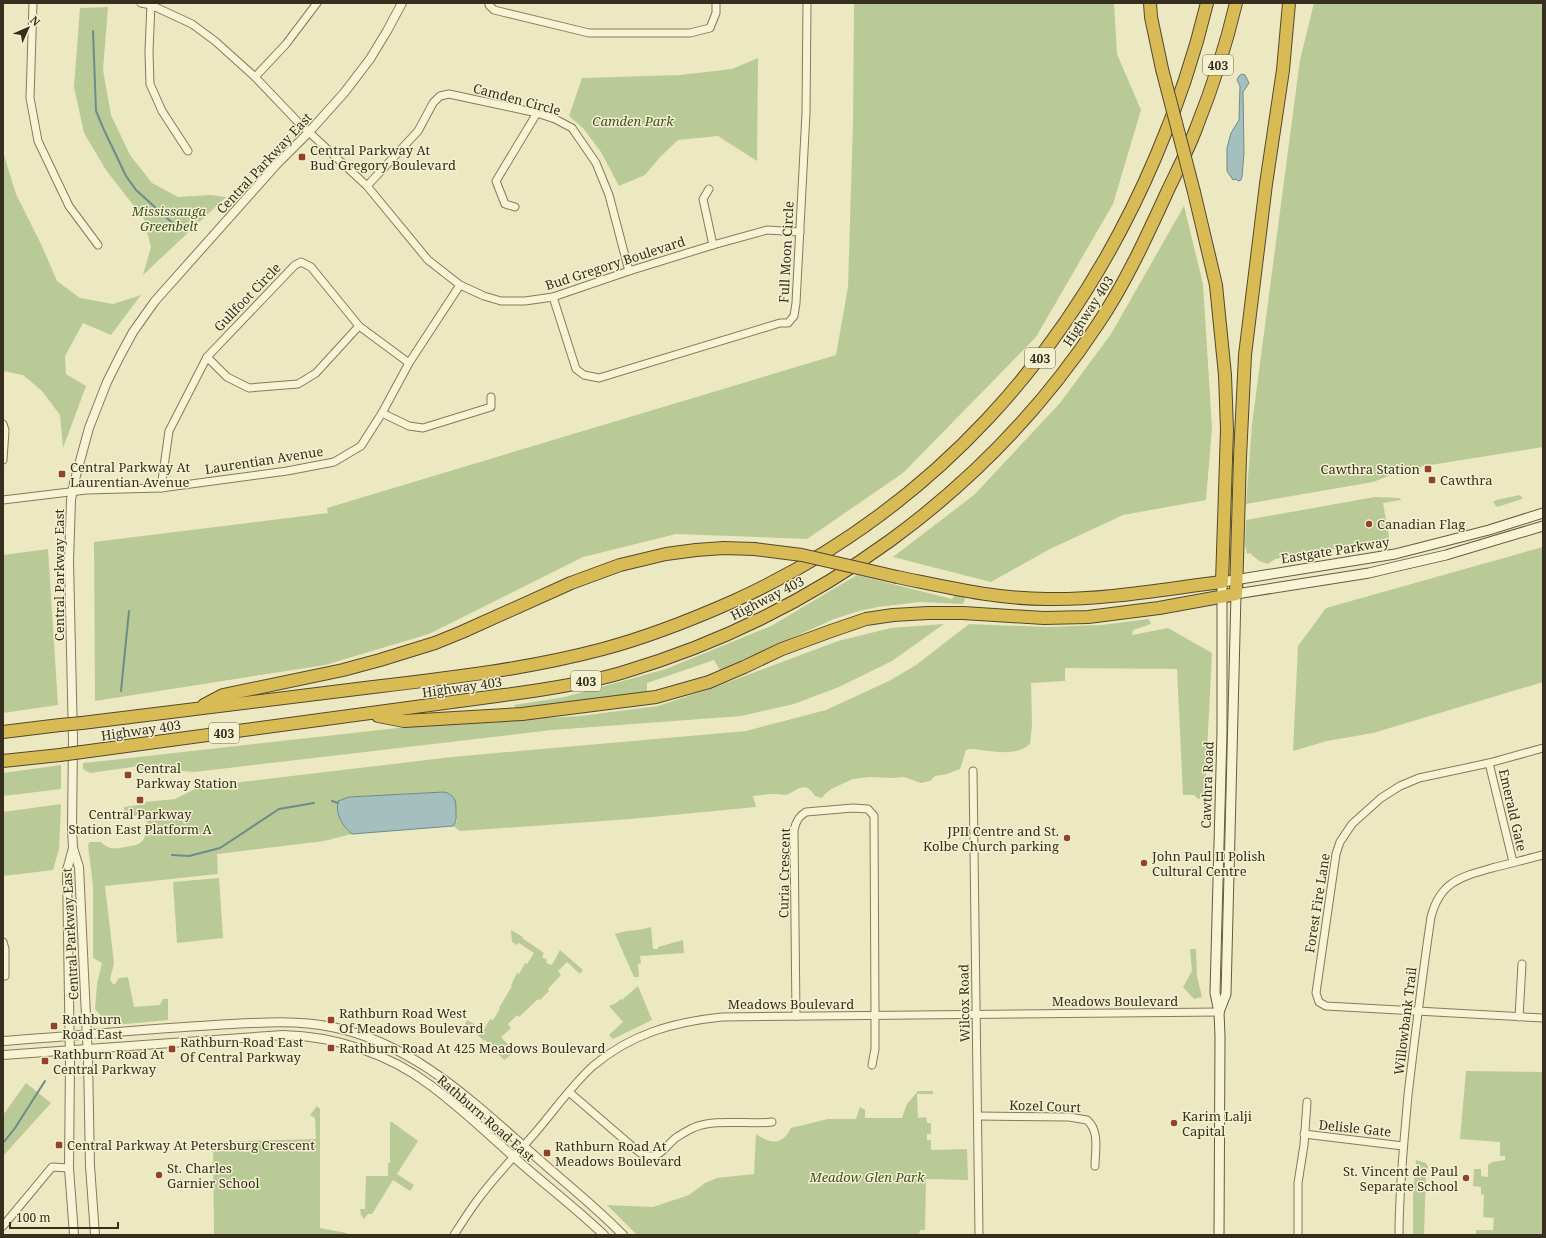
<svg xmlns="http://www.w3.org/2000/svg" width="1546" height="1238" viewBox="0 0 1546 1238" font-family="'Noto Serif',serif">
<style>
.green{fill:#b9ca97}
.water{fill:#a4bfbd;stroke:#6c8c8b}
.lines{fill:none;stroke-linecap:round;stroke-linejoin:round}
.stream{stroke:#6c8c8b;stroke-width:2}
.minor-casing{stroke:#857a5a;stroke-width:9}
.tertiary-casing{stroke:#857a5a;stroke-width:10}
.secondary-casing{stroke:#675b3d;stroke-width:11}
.motorway-casing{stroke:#53472e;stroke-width:14}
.minor{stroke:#f7f4d5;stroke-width:7}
.tertiary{stroke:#f7f4d5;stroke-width:8}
.secondary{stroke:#f7f4d5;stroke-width:9}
.motorway{stroke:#d9bb56;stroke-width:12}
.motorway-bridge-casing{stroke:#53472e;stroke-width:14;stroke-linecap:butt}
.motorway-bridge{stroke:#d9bb56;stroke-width:12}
.poi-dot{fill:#92412c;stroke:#f4f1d1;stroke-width:1.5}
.labels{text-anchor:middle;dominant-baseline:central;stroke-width:3;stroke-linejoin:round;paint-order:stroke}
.shield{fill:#f4f1d1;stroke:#6f6854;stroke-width:1}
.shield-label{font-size:12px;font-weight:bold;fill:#362e1e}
.street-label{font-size:13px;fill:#362e1e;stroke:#f4f1d1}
.park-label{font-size:13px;font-style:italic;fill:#3d5125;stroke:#f4f1d1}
.poi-label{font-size:13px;fill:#362e1e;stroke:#f4f1d1;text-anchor:start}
</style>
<rect width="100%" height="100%" fill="#ece8c2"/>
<!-- green -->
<g class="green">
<polygon points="854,3 1114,3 1117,54 1141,110 1113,204 1036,337 903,473 807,539 676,534 583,557 429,634 325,665 95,701 94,542 328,513 327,508 836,355 848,287 853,122"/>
<polygon points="1314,3 1543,3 1543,447 1393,471 1394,474 1373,482 1246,504 1252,424 1300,60"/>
<polygon points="108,7 103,70 111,115 130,155 152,183 178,197 210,195 226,197 143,275 151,247 144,219 106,170 84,133 74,87 80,8"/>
<polygon points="758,58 757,161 718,136 678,140 660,157 645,175 619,186 601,152 583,128 569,116 582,78 680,75 732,69"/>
<polygon points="3,152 16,194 41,244 57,281 80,298 113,304 141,295 111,335 83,323 65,356 66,374 86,386 63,448 60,415 42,391 23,375 3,371"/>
<polygon points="1184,206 1203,284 1212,428 1206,500 1123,515 1048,550 991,582 893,557 974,495 1060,403 1111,334"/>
<polygon points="1520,495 1522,497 1522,499 1497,507 1493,502 1496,500"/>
<polygon points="1375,497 1400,498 1401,500 1383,503 1389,537 1386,542 1304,553 1275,559 1268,564 1259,561 1250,553 1247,554 1245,544 1246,520"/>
<polygon points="1543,547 1543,682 1373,733 1327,741 1293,751 1298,646 1326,608"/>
<polygon points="48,549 58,705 3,713 3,555"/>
<polygon points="857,575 952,599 956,594 966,596 963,604 920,602 878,607 859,611 834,619 720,670 714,660 647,683 647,692 607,699 516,708 514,705 565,697 666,669 771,626"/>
<path d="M1149,619L1151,624L1133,630L1132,635L1168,628L1212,653L1205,793L1202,798L1198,799L1194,795H1183L1177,669L1065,668V681L1031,683L1032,725L1030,744C1015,758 989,750 970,749L966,750L960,769L947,774L935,776L930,781L921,783L904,777L893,778L869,777L853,779L831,789L825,794L822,798L815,796C804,778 796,793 785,795C782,795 778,794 775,794C768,794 760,795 753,796L756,807L631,819L460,831L453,826L457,821L451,794L444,792L349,797L342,800L347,830L352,834L324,841L217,854L218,874L105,886L114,963L110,980L114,985L119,978L128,977L134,1007L160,1005L163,999H168V1020L115,1025L102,1017L95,1009L97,984L102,963L93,958V886L88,845L90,842H101C109,850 115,849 125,847C141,845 148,842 144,825L147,823L146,813L137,814L136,816L124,815V807L145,804V802L175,799L199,787L452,757L746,731L826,710L889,681L916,665L969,624L1046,627L1101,625Z"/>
<polygon points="944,624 892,661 839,687 794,704 741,716 552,730 194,772 172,770 171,767 141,770 140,766 90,773 83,769 83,763 112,760 424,725 580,716 658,706 718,686 838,641 891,628"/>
<polygon points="61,765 61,789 3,796 3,773"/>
<polygon points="61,804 59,849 53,870 3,876 3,812"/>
<polygon points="219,878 223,938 177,943 173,882"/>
<path d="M651,927L653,949H658V947L683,940L684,953L640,956L641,963L638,964L639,977H634L615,934C626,930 639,931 651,927Z"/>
<polygon points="511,930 523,937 522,938 544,953 542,957 547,960 546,963 552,965 560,950 583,970 580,974 567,962 558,971 561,975 548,989 549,991 540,1000 538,999 519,1017 517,1015 508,1024 511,1028 501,1037 515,1052 504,1060 485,1040 484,1041 471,1029 468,1031 464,1026 467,1020 484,1030 490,1019 493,1020 500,1009 499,1008 512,986 511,985 517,973 519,974 525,963 527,964 534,953 519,943 517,945 512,942"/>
<polygon points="1190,949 1196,949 1197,976 1202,997 1194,999 1183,987 1192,971"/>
<polygon points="638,986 652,1020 613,1039 609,1035 623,1022 609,1006 616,1003 621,999 622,1000"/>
<polygon points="1466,1071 1543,1072 1543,1235 1476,1235 1476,1230 1493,1230 1494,1218 1483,1217 1484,1195 1481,1194 1481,1187 1473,1186 1474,1169 1481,1169 1481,1176 1488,1177 1488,1165 1492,1162 1505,1160 1505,1156 1500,1156 1500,1142 1460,1139"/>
<polygon points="26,1083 51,1103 3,1156 3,1115"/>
<path d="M918,1091H933V1094H917L918,1118L926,1117L927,1123H931V1134H927V1140H931V1150L967,1149L968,1180L926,1179L925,1230H920L919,1235H637L607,1205L653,1207L689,1195L705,1183L717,1178L754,1174L756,1134C770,1144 782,1146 791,1128L828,1119H856L860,1107L865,1110V1118H902L907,1104Z"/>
<polygon points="317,1106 320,1109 320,1228 347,1233 347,1235 214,1235 213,1142 316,1139 315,1118 310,1115"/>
<polygon points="390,1122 392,1122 418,1141 397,1174 414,1185 410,1191 393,1180 372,1214 368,1214 364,1219 361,1215 360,1209 365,1209 366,1176 388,1176 388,1163 390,1163"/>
<polygon points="1416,1160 1426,1163 1428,1167 1426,1174 1424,1235 1413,1235 1413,1196"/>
</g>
<!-- water -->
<g class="water">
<polygon points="1242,74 1245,75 1249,83 1243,92 1244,153 1242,177 1241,180 1238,181 1236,179 1233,180 1227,171 1227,148 1231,133 1239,120 1240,86 1237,80 1239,76"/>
<path d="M444,792C455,795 456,800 456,811C456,818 457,821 453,826L352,834C342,826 335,813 338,801L349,797Z"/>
</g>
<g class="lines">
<!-- stream -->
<g class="stream">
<polyline points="93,31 96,111 104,130 126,176 136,190 178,228"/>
<polyline points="121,691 129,611"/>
<polyline points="332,801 338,803"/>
<polyline points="172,855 189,856 220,848 279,809 314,803"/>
<polyline points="3,1143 15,1128 45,1081"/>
</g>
<!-- minor casing -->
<g class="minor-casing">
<g id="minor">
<polyline points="33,3 30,98 38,141 69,206 98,245"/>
<polyline points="141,3 151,5 192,24 215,41 255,77 297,121 367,186 428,260 460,285 484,296 501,301 525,301 553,297 629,271 713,245 767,230 800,232"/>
<polyline points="151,3 149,52 150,84 162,111 188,151"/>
<polyline points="489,3 489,5 494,10 589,33 690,33 710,28 716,13 716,3"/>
<polyline points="255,77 286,44 317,3"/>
<polyline points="367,186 418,131 433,103 440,96 449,94 537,113 555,119 572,128 596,163 609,195 629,271"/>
<polyline points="709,189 703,199 713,245"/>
<polyline points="515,207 505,204 496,181 537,113"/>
<polyline points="553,297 576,369 584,375 599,378 780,323 788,323 794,316 796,303 806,113 807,3"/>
<polyline points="207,357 227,377 249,388 298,384 316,373 359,326"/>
<polyline points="382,413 409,426 423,428 491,407 491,397"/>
<polyline points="3,424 5,430 3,460"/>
<polyline points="161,488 169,431 207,357 295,265 301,262 311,267 359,326 409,363"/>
<polyline points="3,500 86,490 161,488 287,471 334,462 361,446 382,413 409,363 460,285"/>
<polyline points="1543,748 1489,763 1419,778 1400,786 1381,798 1352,824 1340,842 1336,854 1316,993 1319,1002 1326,1006 1543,1018"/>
<polyline points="1489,763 1513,862"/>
<polyline points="973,771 979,1235"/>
<polyline points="3,942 5,949 5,976"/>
<path d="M796,1016L794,830C796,821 799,816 806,812L853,808L868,809L874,816L875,1015V1049L872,1065"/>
<polyline points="1519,1017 1522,964"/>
<path d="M569,1092L634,1148C639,1152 643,1156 650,1156C661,1157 669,1142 677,1137C682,1134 688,1130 693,1128C714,1118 748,1125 772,1122"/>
<path d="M978,1116L1069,1117L1087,1120C1100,1131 1095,1151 1095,1166"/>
<polyline points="1304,1134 1403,1146"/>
<polyline points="3,1226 52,1167 69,1168"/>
<path d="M454,1235C461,1224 468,1213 476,1202C494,1177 515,1156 535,1133C554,1111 571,1086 593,1066C631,1034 673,1022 722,1017L1219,1012"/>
<polyline points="1298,1235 1298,1183 1304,1145 1307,1102"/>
<path d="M1399,1235C1399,1188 1404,1142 1408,1095C1415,1036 1422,977 1431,917C1440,882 1460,877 1492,868C1509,864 1526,859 1543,855"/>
</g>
</g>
<!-- tertiary casing -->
<g class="tertiary-casing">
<g id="tertiary">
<polyline points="73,848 67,870 70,1062 69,1168 74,1235"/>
<path d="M3,1041C74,1036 144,1029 215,1025C254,1023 293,1019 332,1027C414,1043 474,1103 535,1156C564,1182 596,1207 623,1235"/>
<path d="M3,1055L283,1035C335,1036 389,1054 430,1085C460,1107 487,1133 515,1158C544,1184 576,1208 604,1235"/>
<polyline points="95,1235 90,1166 88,1059 79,867 73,848 72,828 73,740 69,561 71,500 74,483 89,428 107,382 120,356 133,332 155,301 276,165 309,132 344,93 370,59 387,31 402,3"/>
</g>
</g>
<!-- secondary casing -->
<g class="secondary-casing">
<g id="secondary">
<polyline points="1219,1012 1226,994 1236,594 1369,573 1394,567 1446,555 1543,526"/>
<polyline points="1219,1235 1220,1036 1219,1012 1215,993 1222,732 1222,582 1395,554 1489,530 1543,513"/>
</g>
</g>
<!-- motorway casing -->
<g class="motorway-casing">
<g id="motorway">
<polyline points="1150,3 1151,17 1162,69"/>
<path d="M897,577C947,587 996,599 1047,599C1106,600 1164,589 1222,582L1227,430L1225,375L1216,285L1194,192"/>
<polyline points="204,705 223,695 343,670 380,660 435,643 462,632 571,583 620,565 666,554 696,550 724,548 754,549"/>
<polyline points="378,716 404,721 522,714 656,697 709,682 744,667 782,649 831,631 866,619 893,615 928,613 963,613 1044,618 1088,617 1159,608 1236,594 1240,457 1245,355 1266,184 1283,70 1289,3"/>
<path d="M82,723C179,711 276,699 373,687C450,678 528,669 603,649C648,637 691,620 734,601C931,511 1072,354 1156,156C1178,105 1194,57 1207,3"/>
<polyline points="3,732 60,725"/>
<path d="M82,752L504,695C543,690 583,684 621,673C815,616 986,493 1098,324C1126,282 1147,236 1168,190C1178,169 1189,148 1197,126C1213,86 1226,45 1236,3"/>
<polyline points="3,761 60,755"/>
</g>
</g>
<!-- minor -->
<use href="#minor" class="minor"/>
<!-- tertiary -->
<use href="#tertiary" class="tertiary"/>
<!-- secondary -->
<use href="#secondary" class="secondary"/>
<!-- motorway -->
<use href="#motorway" class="motorway"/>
<!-- motorway-bridge casing -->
<g class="motorway-bridge-casing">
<g id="motorway-bridge">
<polyline points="1162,69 1194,192"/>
<polyline points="754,549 802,555 897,577"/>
<polyline points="60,725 82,723"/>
<polyline points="60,755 82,752"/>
</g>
</g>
<!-- motorway-bridge -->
<use href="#motorway-bridge" class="motorway-bridge"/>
</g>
<!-- markers -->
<g class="poi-dot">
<rect x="298" y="153" width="8" height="8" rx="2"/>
<rect x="1424" y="465" width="8" height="8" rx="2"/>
<rect x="58" y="470" width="8" height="8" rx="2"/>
<rect x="1428" y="476" width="8" height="8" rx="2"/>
<circle cx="1369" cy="524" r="4"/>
<rect x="124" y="771" width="8" height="8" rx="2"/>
<rect x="136" y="796" width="8" height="8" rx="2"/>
<circle cx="1067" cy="838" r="4"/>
<circle cx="1144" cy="863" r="4"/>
<rect x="327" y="1016" width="8" height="8" rx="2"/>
<rect x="50" y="1022" width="8" height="8" rx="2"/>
<rect x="327" y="1044" width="8" height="8" rx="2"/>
<rect x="168" y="1045" width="8" height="8" rx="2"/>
<rect x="41" y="1057" width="8" height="8" rx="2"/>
<circle cx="1174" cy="1123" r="4"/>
<rect x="55" y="1141" width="8" height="8" rx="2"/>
<rect x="543" y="1149" width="8" height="8" rx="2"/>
<circle cx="159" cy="1175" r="4"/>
<circle cx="1466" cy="1178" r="4"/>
</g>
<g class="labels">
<!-- shield labels -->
<g class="shield">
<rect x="1203" y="55" width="30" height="20" rx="3"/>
<rect x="1025" y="348" width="30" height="20" rx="3"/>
<rect x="571" y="671" width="30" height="20" rx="3"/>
<rect x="209" y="723" width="30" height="20" rx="3"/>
</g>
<g class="shield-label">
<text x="1218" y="65">403</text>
<text x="1040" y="358">403</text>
<text x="586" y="681">403</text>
<text x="224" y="733">403</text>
</g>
<!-- street labels -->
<g class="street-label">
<text transform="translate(517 99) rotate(15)">Camden Circle</text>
<text transform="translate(264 163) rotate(-47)">Central Parkway East</text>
<text transform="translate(786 252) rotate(-87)">Full Moon Circle</text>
<text transform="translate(615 263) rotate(-18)">Bud Gregory Boulevard</text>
<text transform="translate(247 297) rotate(-46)">Gullfoot Circle</text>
<text transform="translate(1088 311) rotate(-57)">Highway 403</text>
<text transform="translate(264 460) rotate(-9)">Laurentian Avenue</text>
<text transform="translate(1335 550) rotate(-9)">Eastgate Parkway</text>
<text transform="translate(59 575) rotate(-90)">Central Parkway East</text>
<text transform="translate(767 598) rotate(-27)">Highway 403</text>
<text transform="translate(462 687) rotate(-8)">Highway 403</text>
<text transform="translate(141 730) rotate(-8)">Highway 403</text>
<text transform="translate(1207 785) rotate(-88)">Cawthra Road</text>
<text transform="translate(1513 810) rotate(77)">Emerald Gate</text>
<text transform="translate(784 873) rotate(-89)">Curia Crescent</text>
<text transform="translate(1317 903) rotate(-81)">Forest Fire Lane</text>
<text transform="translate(70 934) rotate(-93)">Central Parkway East</text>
<text x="1115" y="1001">Meadows Boulevard</text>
<text transform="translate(964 1003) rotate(-91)">Wilcox Road</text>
<text x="791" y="1004">Meadows Boulevard</text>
<text transform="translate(1405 1021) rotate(-83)">Willowbank Trail</text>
<text transform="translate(1045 1106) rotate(2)">Kozel Court</text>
<text transform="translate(486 1118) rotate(41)">Rathburn Road East</text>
<text transform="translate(1355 1128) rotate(6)">Delisle Gate</text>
</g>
<!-- park labels -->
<g class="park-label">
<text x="633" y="121">Camden Park</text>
<text x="169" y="211">Mississauga<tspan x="169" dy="15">Greenbelt</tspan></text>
<text x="867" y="1177">Meadow Glen Park</text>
</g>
<!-- poi labels -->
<g class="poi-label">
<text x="310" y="150">Central Parkway At<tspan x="310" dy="15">Bud Gregory Boulevard</tspan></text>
<text x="70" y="467">Central Parkway At<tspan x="70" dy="15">Laurentian Avenue</tspan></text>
<text x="1420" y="469" text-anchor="end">Cawthra Station</text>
<text x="1440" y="480">Cawthra</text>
<text x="1377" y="524">Canadian Flag</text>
<text x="136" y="768">Central<tspan x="136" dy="15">Parkway Station</tspan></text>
<text x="140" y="814" text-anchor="middle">Central Parkway<tspan x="140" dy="15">Station East Platform A</tspan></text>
<text x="1059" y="831" text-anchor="end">JPII Centre and St.<tspan x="1059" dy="15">Kolbe Church parking</tspan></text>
<text x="1152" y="856">John Paul II Polish<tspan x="1152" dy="15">Cultural Centre</tspan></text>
<text x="339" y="1013">Rathburn Road West<tspan x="339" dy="15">Of Meadows Boulevard</tspan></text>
<text x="62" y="1019">Rathburn<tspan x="62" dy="15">Road East</tspan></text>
<text x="180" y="1042">Rathburn Road East<tspan x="180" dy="15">Of Central Parkway</tspan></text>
<text x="339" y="1048">Rathburn Road At 425 Meadows Boulevard</text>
<text x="53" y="1054">Rathburn Road At<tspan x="53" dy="15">Central Parkway</tspan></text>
<text x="1182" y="1116">Karim Lalji<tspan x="1182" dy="15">Capital</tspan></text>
<text x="67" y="1145">Central Parkway At Petersburg Crescent</text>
<text x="555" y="1146">Rathburn Road At<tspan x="555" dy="15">Meadows Boulevard</tspan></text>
<text x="167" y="1168">St. Charles<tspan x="167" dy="15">Garnier School</tspan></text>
<text x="1458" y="1171" text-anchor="end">St. Vincent de Paul<tspan x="1458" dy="15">Separate School</tspan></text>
</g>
</g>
<!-- border -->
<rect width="1546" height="1238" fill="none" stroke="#362e1e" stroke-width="8"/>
<!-- north arrow -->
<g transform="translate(28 28) rotate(45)" stroke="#f4f1d1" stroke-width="3" paint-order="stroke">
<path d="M0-3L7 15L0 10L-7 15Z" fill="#362e1e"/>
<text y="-6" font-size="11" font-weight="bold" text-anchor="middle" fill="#362e1e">N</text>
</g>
<!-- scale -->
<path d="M10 1222v6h108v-6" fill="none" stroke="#362e1e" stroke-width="2"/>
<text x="16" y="1222" font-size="12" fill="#362e1e" stroke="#f4f1d1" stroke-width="3" paint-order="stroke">100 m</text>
</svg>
